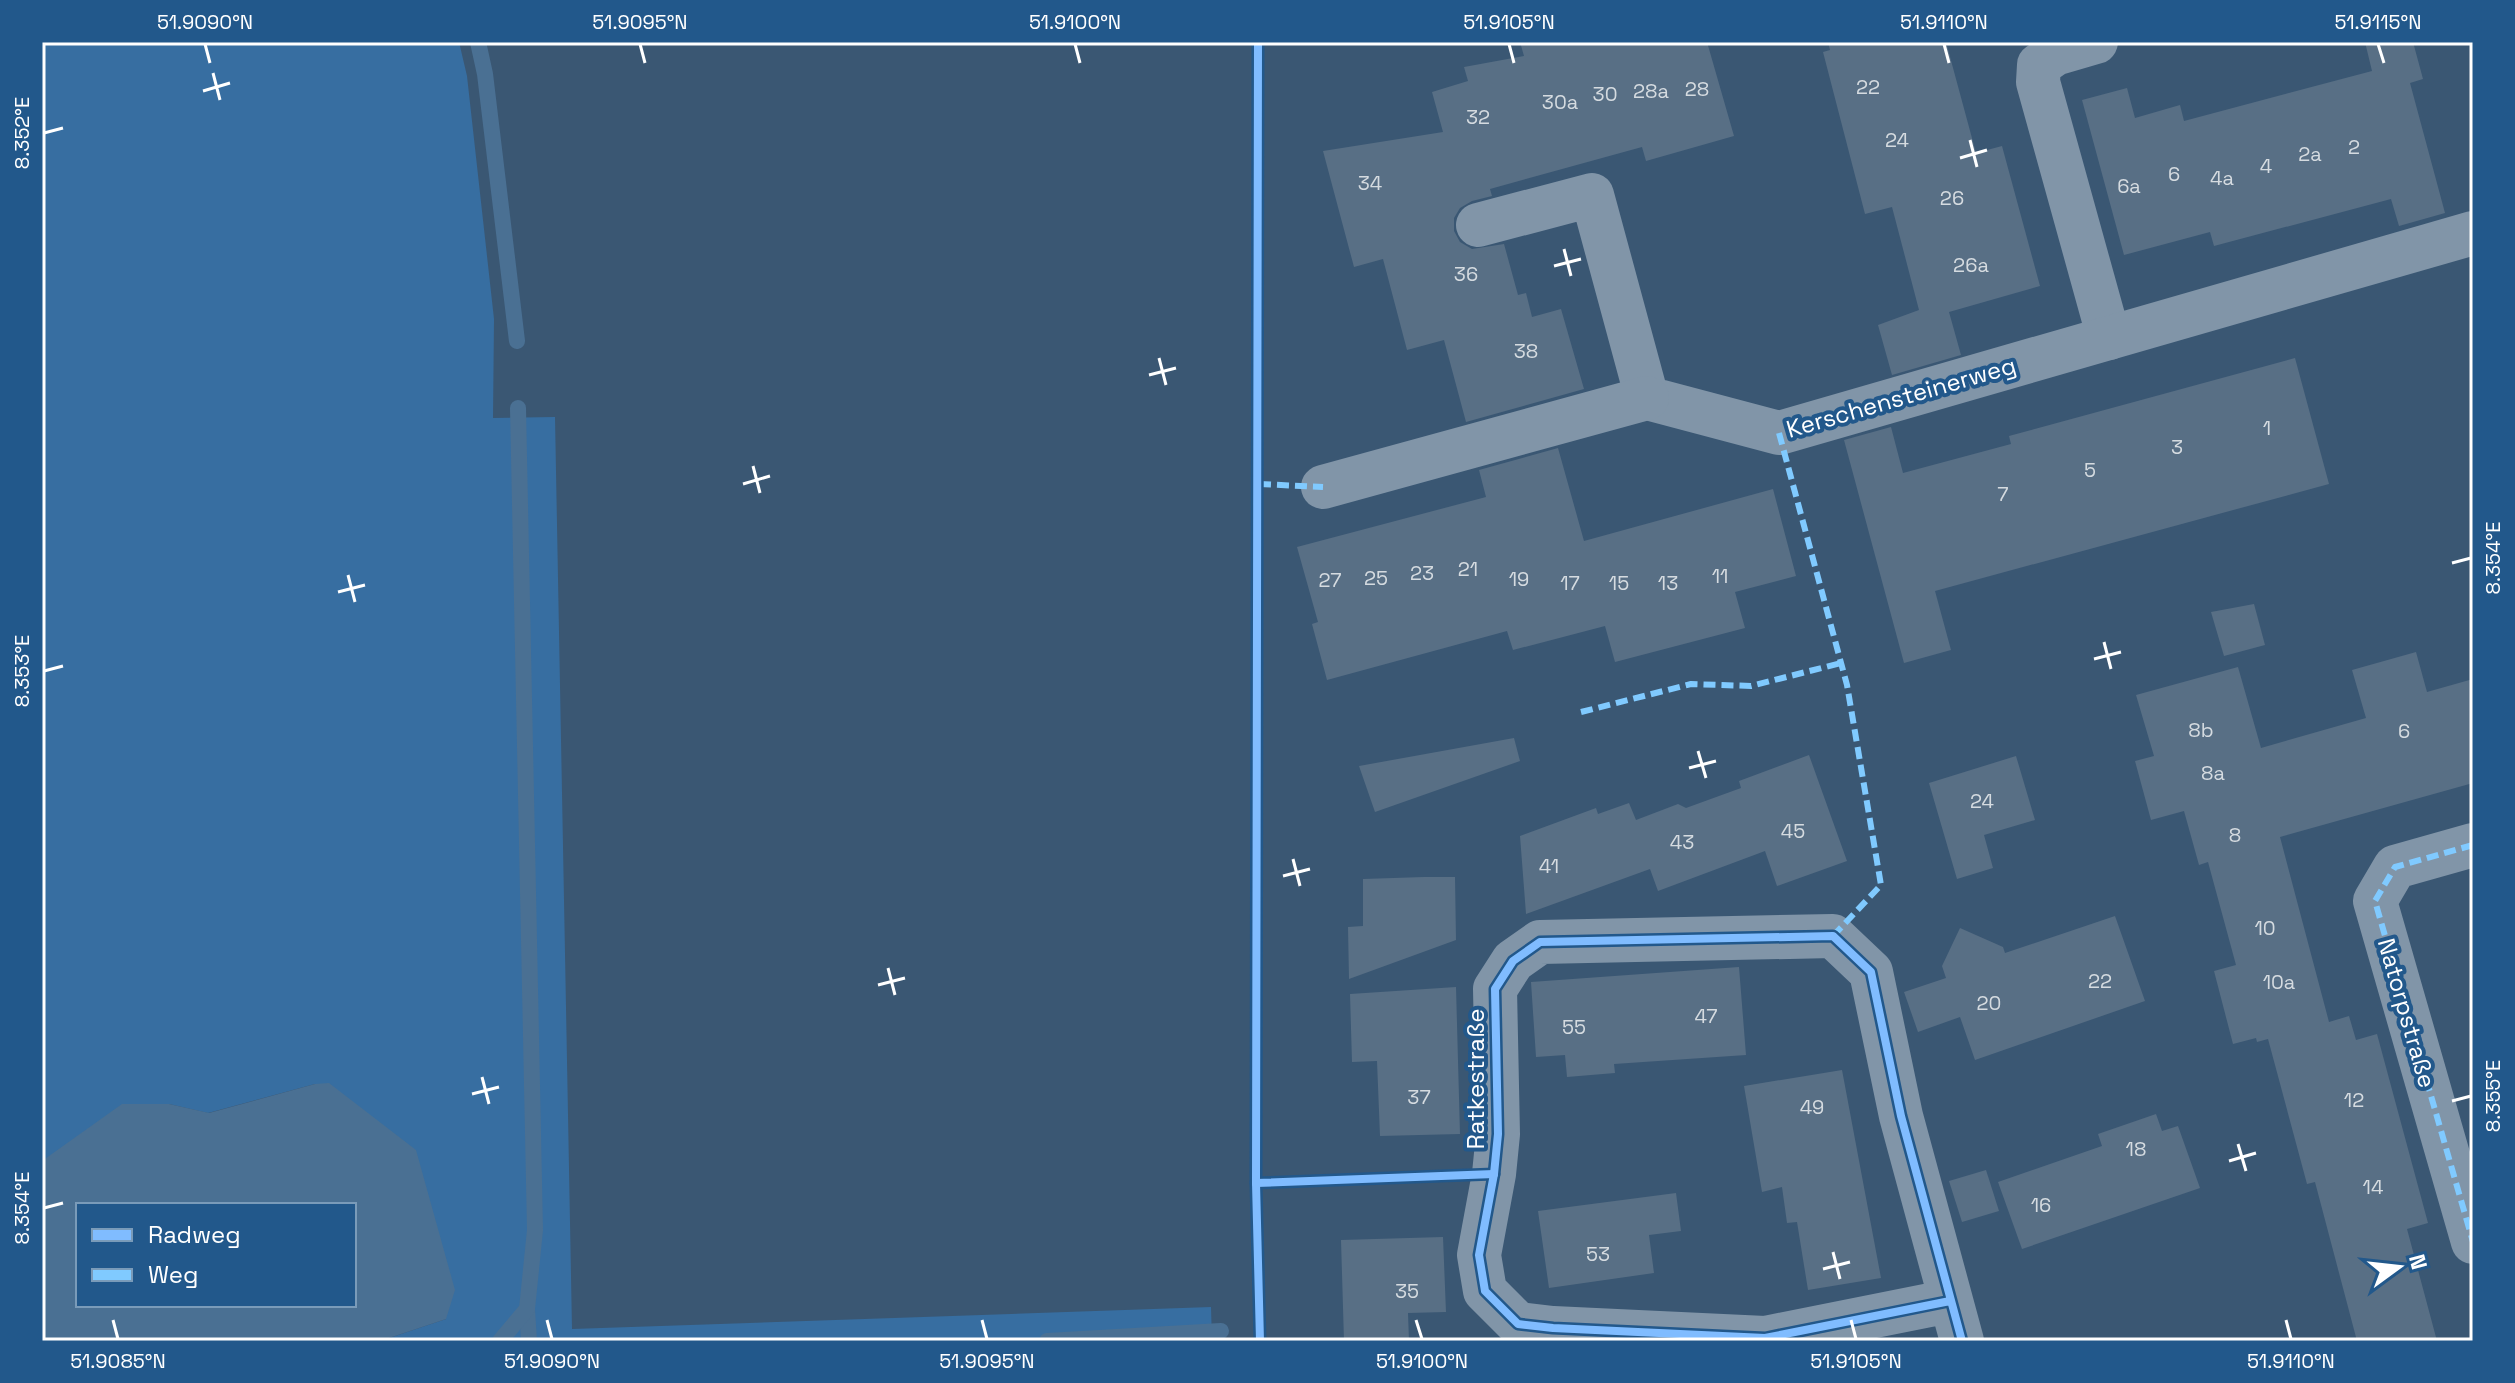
<svg xmlns="http://www.w3.org/2000/svg" width="2515" height="1383" viewBox="0 0 2515 1383" font-family="'Space Grotesk',sans-serif">
<style>
.green{fill:#376ea1}
.water{fill:#4a7093;fill-rule:evenodd}
.lines{fill:none;stroke-linecap:round;stroke-linejoin:round}
.stream{stroke:#4a7093;stroke-width:16}
.building{fill:#586f85}
.minor{stroke:#8195a8;stroke-width:44}
.quiet{stroke:#80caff;stroke-width:6;stroke-dasharray:12 6;stroke-linecap:butt}
.cycleway-casing{stroke:#22588b;stroke-width:13}
.cycleway{stroke:#80bcff;stroke-width:8}
.ticks{fill:none;stroke:#fff;stroke-width:3}
.labels{text-anchor:middle;dominant-baseline:central;stroke-width:8;stroke-linejoin:round;paint-order:stroke}
.number-label{font-size:20px;fill:#d5dbe0}
.street-label{font-size:24px;fill:#fff;stroke:#22588b}
.neatline{fill:none;stroke:#fff;stroke-width:3}
.ticks-label{font-size:20px;text-anchor:middle;fill:#fff}
</style>
<rect width="100%" height="100%" fill="#3a5773"/>
<!-- green -->
<polygon class="green" points="42,42 459,42 467,76 494,319 493,418 555,417 572,1329 1211,1307 1212,1341 380,1341 446,1319 315,1084 208,1113 169,1104 42,1161"/>
<!-- water -->
<path class="water" d="M329,1083L416,1150L455,1290L446,1319L380,1341H42V1161L122,1104H169L209,1113L315,1084ZM78,1205H354V1305H78Z"/>
<g class="lines">
<!-- stream -->
<g class="stream">
<polyline points="478,42 485,74 517,341"/>
<polyline points="527,1309 529,1341"/>
<polyline points="500,1341 527,1309 535,1230 518,408"/>
<polyline points="1047,1341 1221,1331"/>
</g>
</g>
<!-- building -->
<g class="building">
<polygon points="1520,42 1707,42 1734,136 1646,161 1642,147 1490,189 1492,196 1472,201 1460,208 1454,218 1454,231 1460,242 1472,249 1504,244 1518,295 1526,293 1532,317 1561,309 1584,389 1466,422 1444,340 1407,350 1383,259 1354,267 1323,151 1443,132 1432,92 1468,81 1464,67 1524,56"/>
<polygon points="1828,42 1946,42 1976,153 2002,146 2040,286 1949,312 1961,355 1892,375 1878,325 1919,310 1892,207 1865,214 1823,52 1830,50"/>
<polygon points="2365,42 2413,42 2423,79 2410,83 2445,213 2399,226 2391,199 2214,246 2210,232 2124,255 2082,100 2127,88 2135,118 2180,105 2184,121 2372,71"/>
<polygon points="2295,358 2329,484 1935,591 1951,650 1904,663 1844,440 1891,427 1903,473 2011,444 2009,436"/>
<polygon points="1558,448 1584,541 1773,489 1796,576 1735,592 1745,628 1615,662 1605,626 1513,650 1507,631 1327,680 1312,624 1318,622 1297,547 1486,497 1479,470"/>
<polygon points="2254,604 2265,645 2224,656 2211,612"/>
<polygon points="2416,652 2427,692 2473,679 2473,783 2280,837 2329,1022 2349,1016 2356,1040 2377,1034 2428,1223 2407,1229 2437,1341 2357,1341 2315,1182 2307,1184 2268,1039 2257,1042 2256,1038 2233,1044 2214,971 2236,965 2208,862 2199,865 2184,811 2151,820 2135,761 2154,756 2136,695 2238,667 2261,748 2366,718 2352,670"/>
<polygon points="1514,738 1520,761 1375,812 1359,766"/>
<polygon points="1809,755 1847,861 1777,886 1765,851 1658,891 1650,869 1526,914 1520,836 1596,808 1598,814 1629,803 1636,820 1678,804 1686,808 1741,788 1739,781"/>
<polygon points="2016,756 2035,820 1984,835 1993,868 1957,879 1929,783"/>
<polygon points="1424,877 1455,877 1456,940 1349,979 1348,927 1363,926 1363,879"/>
<polygon points="2115,916 2145,1001 1975,1060 1960,1017 1918,1032 1904,992 1946,978 1942,966 1960,928 2003,947 2005,953"/>
<polygon points="1739,967 1746,1055 1614,1064 1615,1073 1567,1077 1565,1055 1536,1057 1531,982"/>
<polygon points="1456,987 1460,1134 1380,1136 1377,1061 1352,1062 1350,994"/>
<polygon points="1842,1070 1881,1278 1808,1290 1797,1222 1787,1223 1782,1187 1762,1192 1744,1086"/>
<polygon points="2156,1114 2162,1131 2178,1126 2200,1188 2022,1249 1998,1182 2102,1146 2098,1134"/>
<polygon points="1986,1170 1999,1211 1962,1222 1949,1181"/>
<polygon points="1676,1193 1681,1231 1649,1235 1654,1273 1549,1288 1538,1211"/>
<polygon points="1443,1237 1446,1312 1408,1313 1409,1341 1344,1341 1341,1240"/>
</g>
<g class="lines">
<!-- minor -->
<g class="minor">
<polyline points="2096,42 2055,54 2039,65 2038,82 2109,338"/>
<polyline points="1478,225 1592,195 1647,398 1779,433 2473,233"/>
<polyline points="1323,487 1647,398"/>
<polyline points="2473,845 2395,867 2375,901 2473,1242"/>
<polyline points="1950,1301 1765,1338 1553,1328 1518,1324 1485,1291 1479,1255 1494,1174 1498,1134 1495,989 1513,961 1540,942 1833,936 1871,972 1901,1116 1962,1341"/>
</g>
<!-- quiet -->
<g class="quiet">
<polyline points="1779,433 1847,685 1881,885 1833,936"/>
<polyline points="1259,484 1323,487"/>
<polyline points="1581,712 1691,684 1751,686 1841,663"/>
<polyline points="2473,845 2395,867 2375,901 2473,1242"/>
</g>
<!-- cycleway casing -->
<g class="cycleway-casing">
<g id="cycleway">
<polyline points="1258,42 1256,1183 1260,1341"/>
<polyline points="1256,1183 1494,1174"/>
<polyline points="1950,1301 1765,1338 1553,1328 1518,1324 1485,1291 1479,1255 1494,1174 1498,1134 1495,989 1513,961 1540,942 1833,936 1871,972 1901,1116 1962,1341"/>
</g>
</g>
<!-- cycleway -->
<use href="#cycleway" class="cycleway"/>
</g>
<!-- ticks -->
<path class="ticks" d="M205,44L210,63M640,44L645,63M1075,44L1080,63M1509,44L1514,63M1944,44L1949,63M2378,44L2384,63M213,73L220,100M203,91L230,83M44,133L63,128M1970,140L1977,167M1960,158L1987,150M1564,249L1571,276M1554,266L1581,259M1159,358L1166,385M1149,375L1176,368M753,466L760,493M743,484L770,476M2452,563L2471,558M348,575L355,602M338,592L365,585M2104,642L2111,669M2094,659L2121,652M44,671L63,666M1698,751L1706,778M1689,768L1716,761M1293,859L1300,886M1283,876L1310,869M888,968L895,995M878,985L905,978M482,1077L489,1104M472,1094L499,1087M2452,1101L2471,1096M2238,1144L2246,1171M2229,1161L2256,1153M44,1208L63,1203M1833,1252L1840,1279M1823,1269L1850,1262M113,1320L118,1339M547,1320L552,1339M982,1320L987,1339M1416,1320L1422,1339M1851,1320L1856,1339M2286,1320L2291,1339"/>
<g class="labels">
<!-- number labels -->
<g class="number-label">
<text x="1868" y="87">22</text>
<text x="1697" y="89">28</text>
<text x="1651" y="91">28a</text>
<text x="1605" y="94">30</text>
<text x="1560" y="102">30a</text>
<text x="1478" y="117">32</text>
<text x="1897" y="140">24</text>
<text x="2354" y="147">2</text>
<text x="2310" y="154">2a</text>
<text x="2266" y="166">4</text>
<text x="2174" y="174">6</text>
<text x="2222" y="178">4a</text>
<text x="1370" y="183">34</text>
<text x="2129" y="186">6a</text>
<text x="1952" y="198">26</text>
<text x="1971" y="265">26a</text>
<text x="1466" y="274">36</text>
<text x="1526" y="351">38</text>
<text x="2267" y="428">1</text>
<text x="2177" y="447">3</text>
<text x="2090" y="470">5</text>
<text x="2003" y="494">7</text>
<text x="1468" y="569">21</text>
<text x="1422" y="573">23</text>
<text x="1720" y="576">11</text>
<text x="1376" y="578">25</text>
<text x="1519" y="579">19</text>
<text x="1330" y="580">27</text>
<text x="1570" y="583">17</text>
<text x="1619" y="583">15</text>
<text x="1668" y="583">13</text>
<text x="2201" y="730">8b</text>
<text x="2404" y="731">6</text>
<text x="2213" y="773">8a</text>
<text x="1982" y="801">24</text>
<text x="1793" y="831">45</text>
<text x="2235" y="835">8</text>
<text x="1682" y="842">43</text>
<text x="1549" y="866">41</text>
<text x="2265" y="928">10</text>
<text x="2100" y="981">22</text>
<text x="2279" y="982">10a</text>
<text x="1989" y="1003">20</text>
<text x="1706" y="1016">47</text>
<text x="1574" y="1027">55</text>
<text x="1419" y="1097">37</text>
<text x="2354" y="1100">12</text>
<text x="1812" y="1107">49</text>
<text x="2136" y="1149">18</text>
<text x="2373" y="1187">14</text>
<text x="2041" y="1205">16</text>
<text x="1598" y="1254">53</text>
<text x="1407" y="1291">35</text>
</g>
<!-- street labels -->
<g class="street-label">
<text transform="translate(1901 397) rotate(-16)">Kerschensteinerweg</text>
<text transform="translate(2407 1013) rotate(74)">Natorpstraße</text>
<text transform="translate(1475 1079) rotate(-90)">Ratkestraße</text>
</g>
</g>
<!-- border -->
<rect width="2515" height="1383" fill="none" stroke="#22588b" stroke-width="88"/>
<!-- legend -->
<rect x="76" y="1203" width="280" height="104" fill="#22588b" stroke="#7a9bb9" stroke-width="2"/>
<rect x="92" y="1229" width="40" height="12" fill="#80bcff" stroke="#7a9bb9" stroke-width="2"/>
<text x="148" y="1243" font-size="24" fill="#ffffff">Radweg</text>
<rect x="92" y="1269" width="40" height="12" fill="#80caff" stroke="#7a9bb9" stroke-width="2"/>
<text x="148" y="1283" font-size="24" fill="#ffffff">Weg</text>
<!-- north arrow -->
<g transform="translate(2399 1267) rotate(75)" stroke="#22588b" stroke-width="6" paint-order="stroke">
<path d="M0-6L14 30L0 20L-14 30Z" fill="#ffffff"/>
<text y="-12" font-size="22" font-weight="bold" text-anchor="middle" fill="#ffffff">N</text>
</g>
<rect x="44" y="44" width="2427" height="1295" class="neatline"/>
<g class="ticks-label">
<text x="205" y="29">51.9090°N</text>
<text x="640" y="29">51.9095°N</text>
<text x="1075" y="29">51.9100°N</text>
<text x="1509" y="29">51.9105°N</text>
<text x="1944" y="29">51.9110°N</text>
<text x="2378" y="29">51.9115°N</text>
<text transform="translate(22 133) rotate(-90)" y="7">8.352°E</text>
<text transform="translate(2493 558) rotate(-90)" y="7">8.354°E</text>
<text transform="translate(22 671) rotate(-90)" y="7">8.353°E</text>
<text transform="translate(2493 1096) rotate(-90)" y="7">8.355°E</text>
<text transform="translate(22 1208) rotate(-90)" y="7">8.354°E</text>
<text x="118" y="1368">51.9085°N</text>
<text x="552" y="1368">51.9090°N</text>
<text x="987" y="1368">51.9095°N</text>
<text x="1422" y="1368">51.9100°N</text>
<text x="1856" y="1368">51.9105°N</text>
<text x="2291" y="1368">51.9110°N</text>
</g>
</svg>
